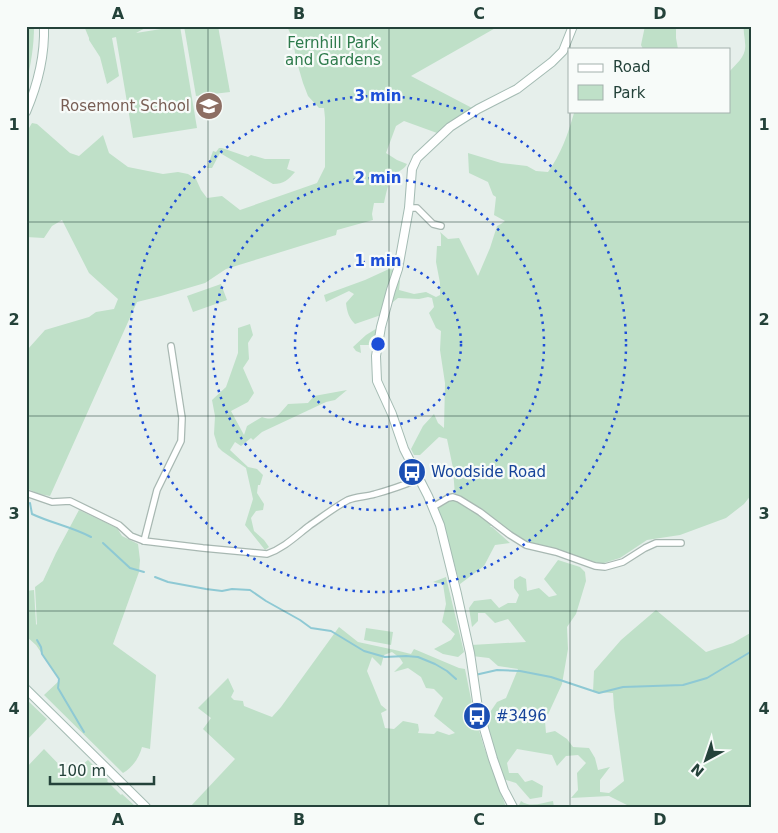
<svg xmlns="http://www.w3.org/2000/svg" width="778" height="833" viewBox="0 0 778 833" font-family="'DejaVu Sans',sans-serif">
<style>
.green{fill:#bfe0c8;fill-rule:evenodd}
.lines{fill:none;stroke-linecap:round;stroke-linejoin:round}
.stream{stroke:#8ec9d4;stroke-width:2}
.street-casing{stroke:#a8b8b2;stroke-width:8}
.secondary-casing{stroke:#a4bbb3;stroke-width:10}
.street{stroke:#fff;stroke-width:5.5}
.secondary{stroke:#fff;stroke-width:8}
.grid{fill:none;stroke:#24423a;stroke-width:1;stroke-opacity:0.55}
.ring{fill:none;stroke:#1d4ed8;stroke-width:2.5;stroke-dasharray:2.5 5}
.labels{text-anchor:middle;dominant-baseline:central;stroke-width:4.5;stroke-linejoin:round;paint-order:stroke}
.park-label{font-size:15px;fill:#2d7a4b;stroke:#f7fbf9}
.education-label{font-size:15px;fill:#785e54;stroke:#f7fbf9;text-anchor:end}
.transit-label{font-size:15px;fill:#164399;stroke:#f7fbf9;text-anchor:start}
.centre{fill:#1d4ed8;stroke:#f7fbf9;stroke-width:2.5}
.ring-label{font-size:15px;text-anchor:middle;font-weight:bold;fill:#1d4ed8;stroke:#f7fbf9;stroke-width:4.5;stroke-linejoin:round;paint-order:stroke}
.neatline{fill:none;stroke:#24423a;stroke-width:2}
.grid-label{font-size:16px;text-anchor:middle;font-weight:bold;fill:#24423a}
</style>
<rect width="100%" height="100%" fill="#e6efeb"/>
<!-- green -->
<g class="green">
<path d="M26,26H34C34,46 31,64 26,84Z"/>
<polygon points="84,26 149,26 136,33 180,26 197,128 133,138 116,37 112,38 119,76 107,84 100,57 89,40 89,38"/>
<polygon points="184,26 218,26 230,92 196,96"/>
<path d="M287,26H499L411,76L474,109L456,119L437,133L404,121L396,126L386,153L397,160L407,164C404,170 399,170 394,175C388,182 386,194 384,203H374L372,214L373,220L337,230L336,235L226,269L205,283L161,296L137,302L50,496L39,494L26,488V349H28L45,330L89,317L96,312L114,309L118,299L89,273L62,220L52,226L44,238L26,237V133L32,123L37,124L70,153L79,156L103,135L109,153L128,167L163,174L178,172L188,174L196,179L201,190L207,198L222,196L240,210L317,183L325,167V118L324,108H319L308,96L303,83L296,59L293,40Z"/>
<polygon points="645,26 676,26 676,38 678,49 643,49 641,45"/>
<path d="M744,26H752V494L744,504L726,518L680,535L647,540L620,558L604,563H597L564,552L529,543L514,536L489,515L455,496L453,468L447,439L439,437L420,455H414L411,449L423,426L434,414L438,423L444,428L445,383L440,350L441,331L436,328L429,313L434,307L432,298L428,297L419,299L398,298L393,302L392,297L399,278L400,281L399,290L414,294L426,292L436,297L440,295V283L436,262L437,246H441V235L440,232L448,239L459,238L478,276L490,248L497,226L501,224L505,221L494,215L496,197L493,195L488,182L469,173L468,153L501,163L527,166L536,171L548,172C561,154 568,134 574,113L577,111H729V72C737,63 747,56 745,43C745,37 743,32 744,26Z"/>
<path d="M219,148H222L248,157L251,155L265,159H290L287,169L295,172C288,180 284,184 273,184L220,153L212,168H207L213,151L216,152Z"/>
<path d="M389,269L395,270L381,315L355,324C349,318 347,312 346,303L354,294L349,291L326,302L324,295L365,280Z"/>
<polygon points="221,284 227,300 193,312 187,296"/>
<path d="M250,324L253,335L248,343L249,359L243,368L254,393L248,402L231,411L244,435L247,426L262,417C276,422 279,414 288,404L308,403L314,396L347,390L335,400L326,402L262,432L253,440L251,438L241,446L235,442L230,450L248,467L257,469L263,475L260,485H258L257,493L264,504L263,510L256,511L251,518L254,531L264,540L269,547L265,550L245,525L253,499L246,468L222,451L218,447L214,434L215,416L212,400L226,387L238,353V328Z"/>
<polygon points="379,327 375,345 360,345 361,353 356,351 353,347 366,335"/>
<path d="M453,499C465,504 486,515 492,525L490,527H492L510,543L495,545L484,566L460,584L438,508L446,501Z"/>
<path d="M79,510L117,528L122,536L138,544L140,560L139,572L113,644L156,675L150,749L142,747C139,758 133,767 123,773L44,695L60,680L36,645L26,636V591L34,590L36,624L37,625L35,587L43,581L56,553Z"/>
<polygon points="558,560 580,567 585,572 586,581 576,614 567,627 568,649 562,684 545,721 546,733 555,731 567,739 573,747 589,748 595,758 598,770 610,767 600,780 600,792 609,793 624,781 614,708 613,693 593,692 594,671 621,640 656,610 706,652 733,643 752,632 752,807 627,807 627,805 609,796 571,798 578,790 577,773 586,763 578,755 566,756 557,766 552,755 517,749 507,763 509,773 518,773 525,782 532,780 543,786 542,797 530,799 516,783 503,779 496,763 486,718 497,702 506,698 518,669 498,666 489,658 472,656 471,645 526,642 508,619 495,623 485,613 478,613 478,621 472,627 469,608 474,601 491,599 499,608 508,603 516,603 519,595 514,588 514,580 520,576 526,579 527,591 539,588 549,597 557,595 544,579"/>
<polygon points="446,577 464,652 458,657 443,654 434,649 451,640 455,634 442,622 446,604 443,584 433,582"/>
<path d="M339,627L358,642L395,650L411,654L414,649L459,668L465,669L474,714L484,747L506,807L498,806V807H190L235,759L203,729L211,718L198,708L228,678L234,691L231,697L234,700L243,701L244,706L272,717L281,707ZM392,652L400,658L403,663L394,672L408,668L421,677L426,688L434,689L443,698L434,716L455,733L449,735L437,731L434,734L418,733L419,730L418,724L403,721L394,729L385,728L381,713L387,710L381,705L367,671L372,657L381,666L384,655Z"/>
<polygon points="366,628 393,632 391,645 364,640"/>
<polygon points="26,699 47,719 26,741"/>
<polygon points="44,749 69,775 88,760 108,780 107,781 121,795 122,794 136,807 26,807 26,768"/>
<path d="M521,801C530,808 542,803 553,801L554,807H518Z"/>
</g>
<g class="lines">
<!-- stream -->
<g class="stream">
<path d="M30,503L32,514C51,523 72,527 91,537"/>
<polyline points="103,543 130,568 144,572"/>
<polyline points="155,577 168,582 206,589 222,591 232,589 250,590 266,601 300,620 311,628 331,631 364,651 385,657 406,656 418,657 435,664 447,671 456,679"/>
<polyline points="37,640 41,647 42,654 59,679 58,688 84,732"/>
<polyline points="475,675 497,670 520,671 551,677 599,693 623,687 683,685 707,678 752,651"/>
</g>
<!-- street casing -->
<g class="street-casing">
<g id="street">
<polyline points="409,208 417,208 433,224 441,226"/>
<path d="M26,493L52,502L70,501L119,525L131,536L144,541L203,548L267,554C284,548 296,536 309,526C322,517 335,507 348,500C357,496 366,497 375,494C390,490 404,485 419,479"/>
<polyline points="433,507 448,498 453,497 459,499 480,512 510,535 526,545 556,552 595,566 605,567 623,562 645,548 656,543 681,543"/>
<polyline points="144,541 157,490 181,441 182,418 171,346"/>
</g>
</g>
<!-- secondary casing -->
<g class="secondary-casing">
<g id="secondary">
<path d="M26,112C38,84 45,57 44,26"/>
<polyline points="26,689 146,807"/>
<polyline points="513,807 504,790 493,759 478,708 470,653 457,594 440,525 428,496 404,449 392,414 377,381 376,356 381,327 391,290 398,269 409,208 412,169 417,158 450,127 478,109 517,89 552,62 563,51 573,26"/>
</g>
</g>
<!-- street -->
<use href="#street" class="street"/>
<!-- secondary -->
<use href="#secondary" class="secondary"/>
</g>
<!-- grid -->
<path class="grid" d="M208,26V807M389,26V807M570,26V49M570,111V807M26,222H752M26,416H752M26,611H752"/>
<!-- distance rings -->
<g class="ring">
<circle cx="378" cy="344" r="83"/>
<circle cx="378" cy="344" r="166"/>
<circle cx="378" cy="344" r="248"/>
</g>
<!-- icons -->
<defs>
<g id="school-disc" transform="scale(1.4375)"><circle r="9.5" fill="#8d6e63" stroke="#f7fbf9"/><path d="M0-5L7-2L0 1L-7-2ZM-4 1L0 2.5L4 1V4Q0 6-4 4Z" fill="#fff"/></g>
<g id="bus-disc" transform="scale(1.4375)"><circle r="9.5" fill="#1a4fb4" stroke="#f7fbf9"/><path d="M-5-6H5V4H4V6H2V4H-2V6H-4V4H-5ZM-3.5-4V0h7V-4ZM-3.5 1.2v1.5H-2V1.2ZM2 1.2v1.5H3.5V1.2Z" fill="#fff"/></g>
</defs>
<g fill-rule="evenodd">
<use href="#school-disc" x="209" y="106"/>
<use href="#bus-disc" x="412" y="472"/>
<use href="#bus-disc" x="477" y="716"/>
</g>
<g class="labels">
<!-- park labels -->
<g class="park-label">
<text x="333" y="43">Fernhill Park<tspan x="333" dy="17">and Gardens</tspan></text>
</g>
<!-- education labels -->
<g class="education-label">
<text x="190" y="106">Rosemont School</text>
</g>
<!-- transit labels -->
<g class="transit-label">
<text x="431" y="472">Woodside Road</text>
<text x="496" y="716">#3496</text>
</g>
</g>
<circle cx="378" cy="344" r="8" class="centre"/>
<g class="ring-label">
<text x="378" y="101">3 min</text>
<text x="378" y="183">2 min</text>
<text x="378" y="266">1 min</text>
</g>
<!-- border -->
<rect width="778" height="833" fill="none" stroke="#f7fbf9" stroke-width="55"/>
<!-- legend -->
<rect x="568" y="48" width="162" height="65" fill="#f7fbf9" stroke="#a3b1ad"/>
<rect x="578" y="64" width="25" height="8" fill="#ffffff" stroke="#a3b1ad"/>
<text x="613" y="72" font-size="15" fill="#24423a">Road</text>
<rect x="578" y="85" width="25" height="15" fill="#bfe0c8" stroke="#a3b1ad"/>
<text x="613" y="98" font-size="15" fill="#24423a">Park</text>
<!-- north arrow -->
<g transform="translate(706 760) rotate(220)" stroke="#f7fbf9" stroke-width="4" paint-order="stroke">
<path d="M0-4L9 19L0 12L-9 19Z" fill="#24423a"/>
<text y="-8" font-size="14" font-weight="bold" text-anchor="middle" fill="#24423a">N</text>
</g>
<!-- scale -->
<path d="M50 776v8h104v-8" fill="none" stroke="#24423a" stroke-width="2.5"/>
<text x="58" y="776" font-size="15" fill="#24423a" stroke="#f7fbf9" stroke-width="4" paint-order="stroke">100 m</text>
<rect x="28" y="28" width="722" height="778" class="neatline"/>
<g class="grid-label">
<text x="118" y="19">A</text>
<text x="299" y="19">B</text>
<text x="479" y="19">C</text>
<text x="660" y="19">D</text>
<text x="14" y="130">1</text>
<text x="764" y="130">1</text>
<text x="14" y="325">2</text>
<text x="764" y="325">2</text>
<text x="14" y="519">3</text>
<text x="764" y="519">3</text>
<text x="14" y="714">4</text>
<text x="764" y="714">4</text>
<text x="118" y="825">A</text>
<text x="299" y="825">B</text>
<text x="479" y="825">C</text>
<text x="660" y="825">D</text>
</g>
</svg>
